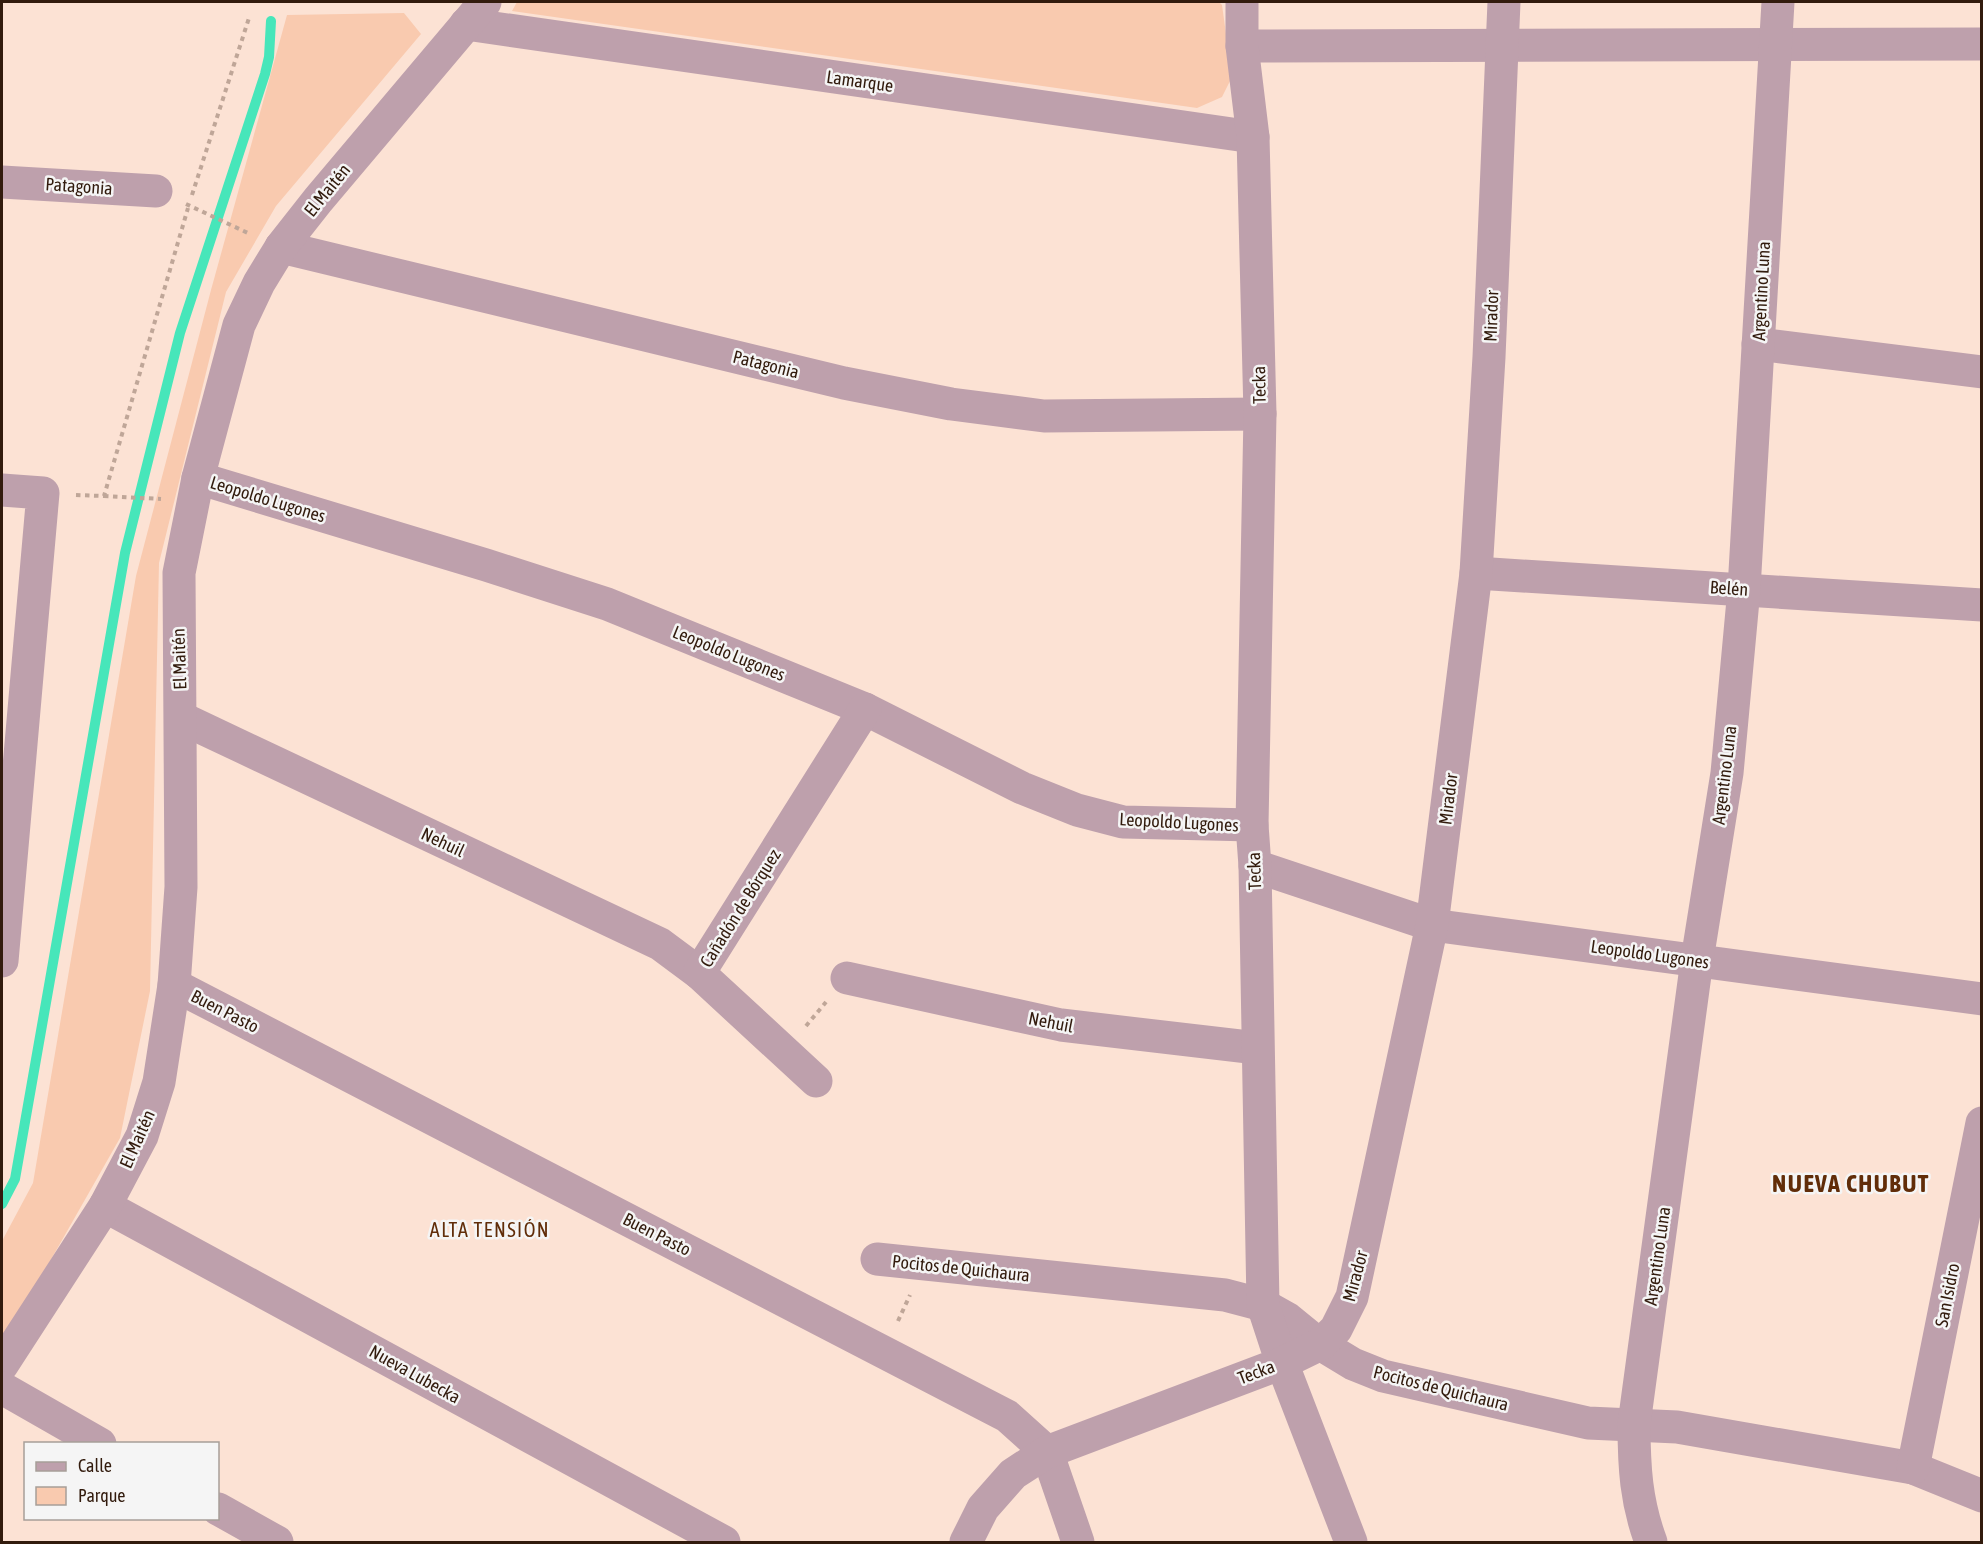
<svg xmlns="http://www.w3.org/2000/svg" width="1983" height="1544" viewBox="0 0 1983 1544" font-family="'Asap Condensed',sans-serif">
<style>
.green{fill:#f9caaf}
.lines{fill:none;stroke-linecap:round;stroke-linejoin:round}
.stream{stroke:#47e6ba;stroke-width:10}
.path{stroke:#bfa698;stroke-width:4;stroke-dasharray:4.5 4.5;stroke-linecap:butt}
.minor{stroke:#bea0ac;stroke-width:33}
.labels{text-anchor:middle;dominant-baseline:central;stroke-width:5;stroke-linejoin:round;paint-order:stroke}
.street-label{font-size:18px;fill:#321b0d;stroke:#f5f5f5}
.neighbourhood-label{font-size:20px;letter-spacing:1.5px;fill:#612d09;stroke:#f5f5f5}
.district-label{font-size:24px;font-weight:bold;letter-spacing:1.5px;fill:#612d09;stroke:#f5f5f5}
</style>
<rect width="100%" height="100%" fill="#fce2d4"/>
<!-- green -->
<g class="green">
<polygon points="517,2 1219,2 1222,5 1232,77 1222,97 1197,108 512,11"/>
<polygon points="404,13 421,34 276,206 226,292 159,563 150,991 120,1138 20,1314 2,1339 2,1241 33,1183 136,576 211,290 287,15"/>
</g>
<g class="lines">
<!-- stream -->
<polyline class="stream" points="2,1204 15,1179 125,553 180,333 265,74 269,57 271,21"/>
<!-- path -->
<g class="path">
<polyline points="192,195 249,18"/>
<polyline points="186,204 250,234"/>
<polyline points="76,495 104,496 188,208"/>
<polyline points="104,496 161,499"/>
<polyline points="806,1026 826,1002"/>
<polyline points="898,1321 910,1295"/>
</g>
<!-- minor -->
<g class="minor">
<polyline points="466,24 1253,137"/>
<polyline points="1242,46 1982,44"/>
<polyline points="2,182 156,191"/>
<polyline points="281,247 844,383 951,404 1044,416 1260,414"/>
<polyline points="1758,344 1982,372"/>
<polyline points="198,478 486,565 607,604 865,709 1022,788 1077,810 1123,822 1252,825"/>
<polyline points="2,490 43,493 2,961"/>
<polyline points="1476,573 1982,605"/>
<polyline points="181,718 660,944 699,973"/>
<polyline points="1255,866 1432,925 1982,999"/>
<polyline points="847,978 1061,1025 1257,1048"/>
<polyline points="174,985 1007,1416 1047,1452 1078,1542"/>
<polyline points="816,1081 699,973 865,709"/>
<polyline points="105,1206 724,1542"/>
<polyline points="877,1259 1225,1295 1263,1305 1288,1319 1315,1341 1353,1364 1383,1376 1588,1423 1677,1427 1913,1468 1982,1496"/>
<polyline points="2,1365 105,1206 142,1136 159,1082 174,985 181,887 179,573 198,478 239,325 259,283 281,247 318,200 485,2"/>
<polyline points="2,1388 100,1444"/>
<polyline points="1913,1468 1982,1123"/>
<polyline points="218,1509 277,1542"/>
<polyline points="966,1542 983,1508 1013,1474 1047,1452 1282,1363 1263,1305 1255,866 1252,825 1260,414 1253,137 1242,46 1242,2"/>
<polyline points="1351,1542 1282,1363 1321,1344 1336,1329 1352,1297 1432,925 1476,573 1489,357 1504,2"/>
<path d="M1651,1542C1636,1502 1634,1467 1634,1424L1697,960L1727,773L1744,589L1778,2"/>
</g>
</g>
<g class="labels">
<!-- street labels -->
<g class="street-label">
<text transform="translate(860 81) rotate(8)">Lamarque</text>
<text transform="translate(79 186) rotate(4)">Patagonia</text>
<text transform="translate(327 190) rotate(-51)">El Maitén</text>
<text transform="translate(1761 291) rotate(-87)">Argentino Luna</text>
<text transform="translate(1491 316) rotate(-88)">Mirador</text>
<text transform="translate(766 364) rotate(14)">Patagonia</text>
<text transform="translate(1259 385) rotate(-91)">Tecka</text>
<text transform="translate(268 499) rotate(17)">Leopoldo Lugones</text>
<text transform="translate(1729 588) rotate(4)">Belén</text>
<text transform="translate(729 653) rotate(22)">Leopoldo Lugones</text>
<text transform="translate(179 659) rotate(-92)">El Maitén</text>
<text transform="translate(1724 775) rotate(-83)">Argentino Luna</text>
<text transform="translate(1448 799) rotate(-83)">Mirador</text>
<text transform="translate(1179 822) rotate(3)">Leopoldo Lugones</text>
<text transform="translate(443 842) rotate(25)">Nehuil</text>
<text transform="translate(1254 871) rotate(-92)">Tecka</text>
<text transform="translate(740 908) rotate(-58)">Cañadón de Bórquez</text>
<text transform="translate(1650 954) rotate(8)">Leopoldo Lugones</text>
<text transform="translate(225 1011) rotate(27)">Buen Pasto</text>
<text transform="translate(1051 1022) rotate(11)">Nehuil</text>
<text transform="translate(137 1139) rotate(-66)">El Maitén</text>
<text transform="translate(657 1234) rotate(27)">Buen Pasto</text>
<text transform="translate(1657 1256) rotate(-82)">Argentino Luna</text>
<text transform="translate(961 1268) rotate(6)">Pocitos de Quichaura</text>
<text transform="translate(1355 1276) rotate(-75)">Mirador</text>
<text transform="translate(1947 1295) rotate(-79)">San Isidro</text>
<text transform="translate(1256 1372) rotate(-21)">Tecka</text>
<text transform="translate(415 1374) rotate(29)">Nueva Lubecka</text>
<text transform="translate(1441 1388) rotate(14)">Pocitos de Quichaura</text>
</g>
<!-- neighbourhood labels -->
<g class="neighbourhood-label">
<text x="490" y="1229">ALTA TENSIÓN</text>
</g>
<!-- district labels -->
<g class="district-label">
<text x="1851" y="1183">NUEVA CHUBUT</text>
</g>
</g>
<!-- border -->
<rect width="1983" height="1544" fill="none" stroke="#321b0d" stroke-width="6"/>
<!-- legend -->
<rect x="24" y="1442" width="195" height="78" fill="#f5f5f5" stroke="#a79e98" stroke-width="1.5"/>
<rect x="36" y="1462" width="30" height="9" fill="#bea0ac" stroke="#a79e98" stroke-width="1.5"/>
<text x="78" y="1472" font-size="18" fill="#321b0d">Calle</text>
<rect x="36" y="1487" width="30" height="18" fill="#f9caaf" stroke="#a79e98" stroke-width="1.5"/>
<text x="78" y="1502" font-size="18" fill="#321b0d">Parque</text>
</svg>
